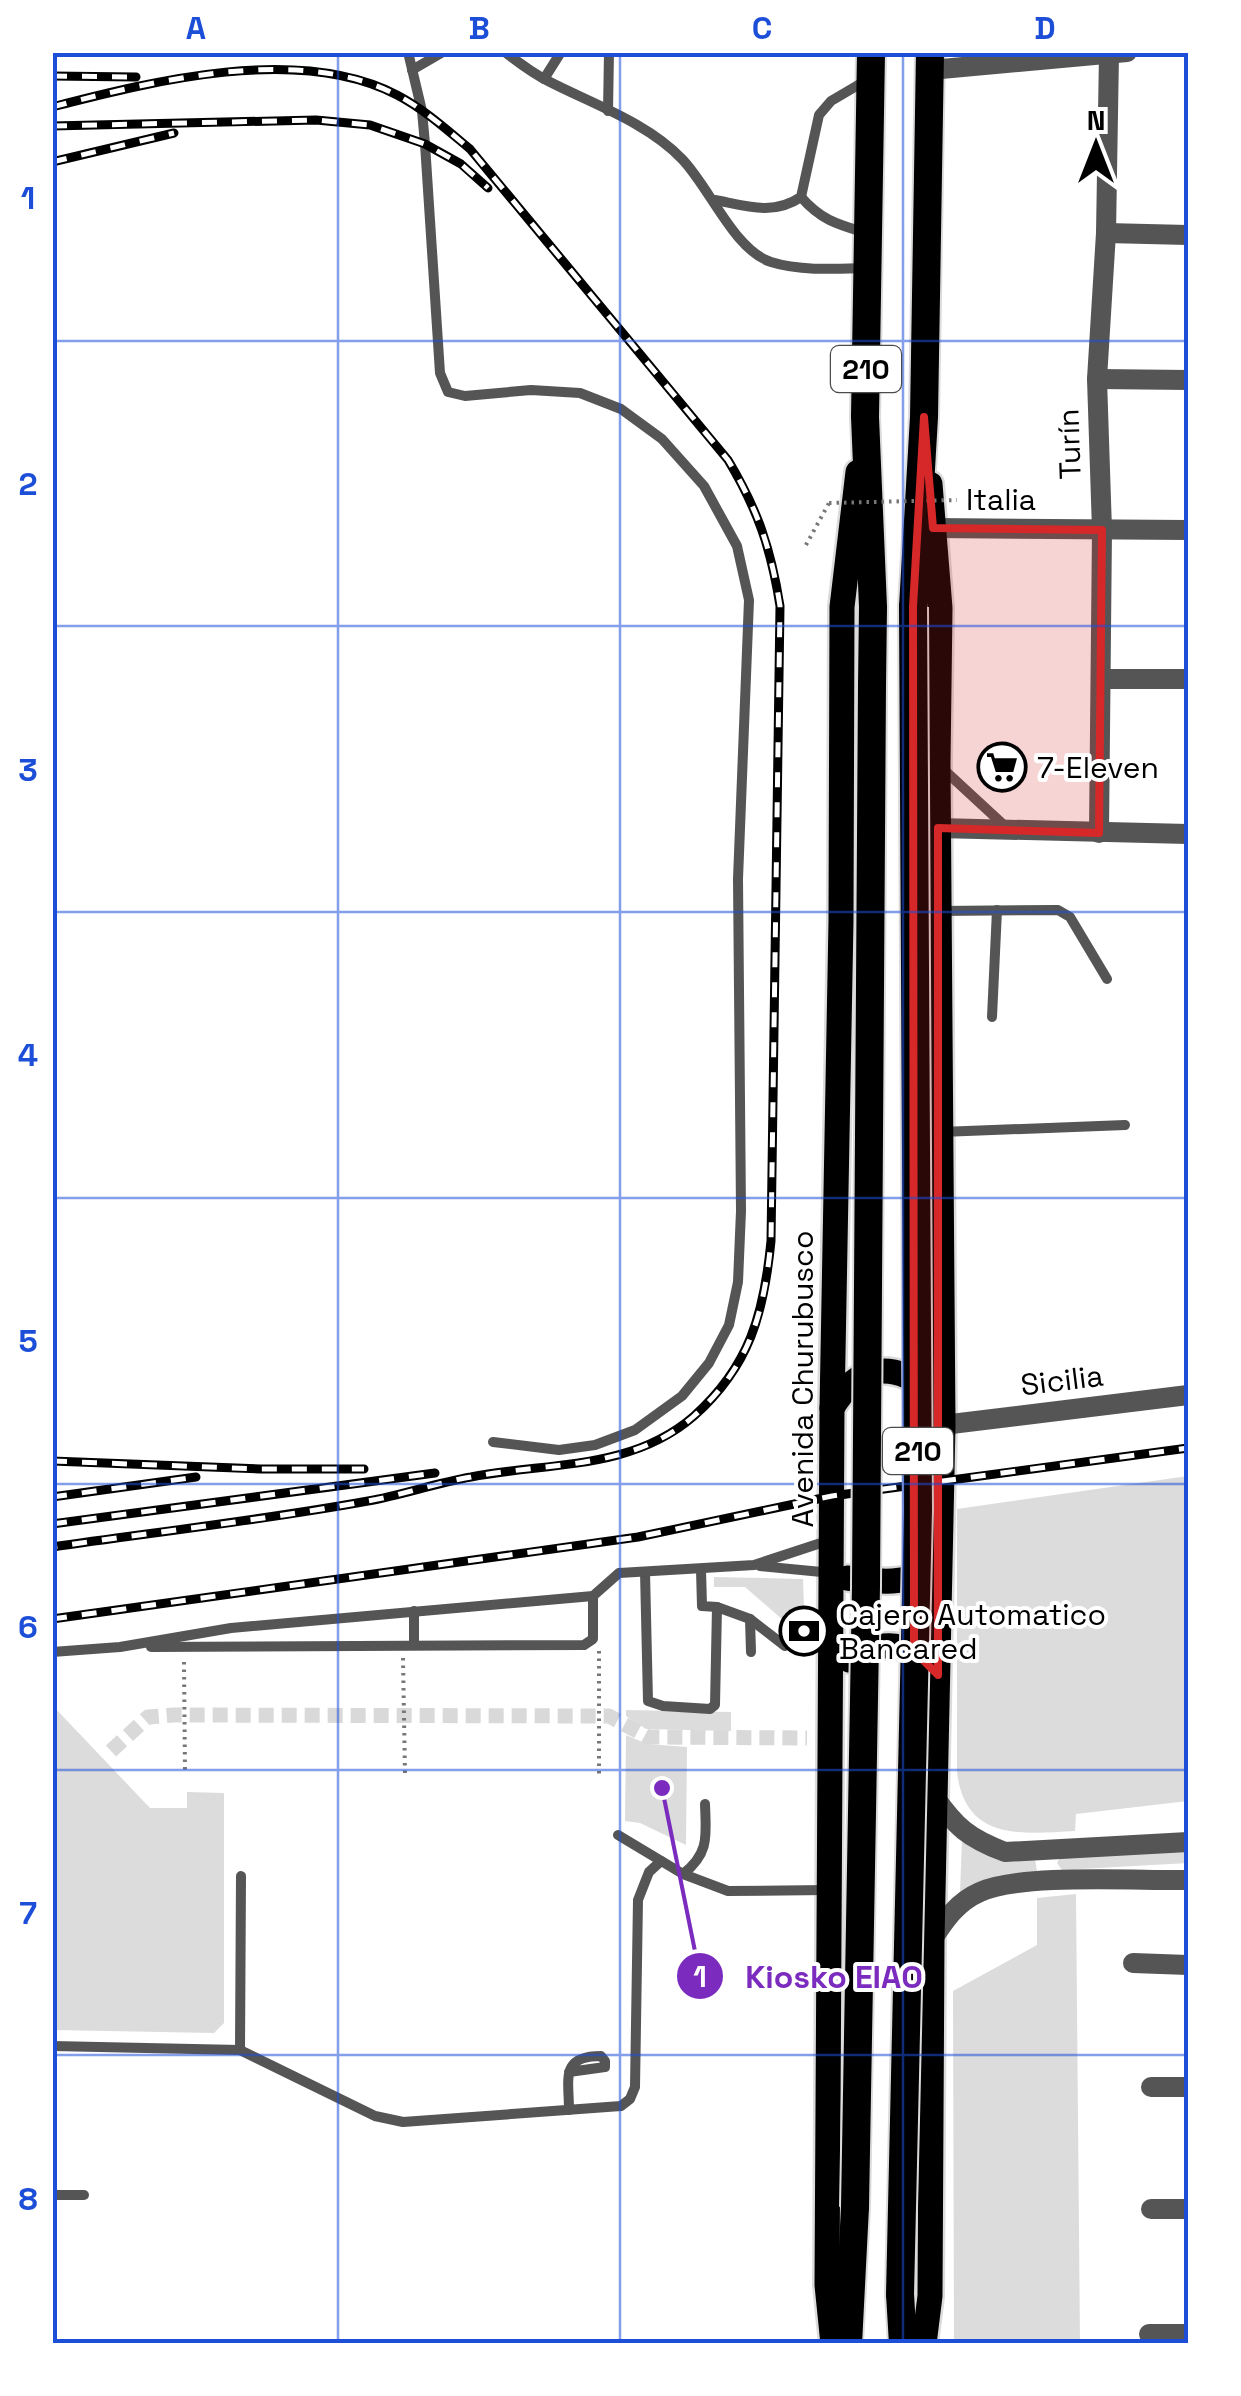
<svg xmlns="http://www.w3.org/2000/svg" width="1241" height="2396" viewBox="0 0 1241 2396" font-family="'Space Grotesk',sans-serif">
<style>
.green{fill:#dcdcdc}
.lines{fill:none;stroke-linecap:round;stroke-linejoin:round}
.pedestrian-tunnel{stroke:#d9d9d9;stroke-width:15;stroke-dasharray:15 8;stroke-linecap:butt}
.primary-casing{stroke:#dbdbdb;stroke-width:30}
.trunk-casing{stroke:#dbdbdb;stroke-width:32}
.path{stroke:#777;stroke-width:4;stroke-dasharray:2.5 5;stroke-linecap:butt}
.service{stroke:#555;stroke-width:10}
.minor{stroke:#555;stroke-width:20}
.primary{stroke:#000;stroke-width:25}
.trunk{stroke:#000;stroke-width:28}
.rail-casing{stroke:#000;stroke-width:9}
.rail{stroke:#fff;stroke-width:5;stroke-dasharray:15;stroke-linecap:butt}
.trunk-bridge-casing{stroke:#dbdbdb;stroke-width:32;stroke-linecap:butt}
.path-bridge{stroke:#777;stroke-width:4;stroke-dasharray:2.5 5;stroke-linecap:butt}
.trunk-bridge{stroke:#000;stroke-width:28}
.marked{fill:#d62828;fill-opacity:0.2;stroke:#d62828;stroke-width:8;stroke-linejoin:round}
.grid{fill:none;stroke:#1d4ed8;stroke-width:2.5;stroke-opacity:0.55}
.labels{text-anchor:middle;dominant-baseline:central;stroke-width:8;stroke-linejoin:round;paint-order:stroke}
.shield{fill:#fff;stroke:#4c4c4c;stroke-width:2.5}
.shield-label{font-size:28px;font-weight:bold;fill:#000}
.street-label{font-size:30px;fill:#000;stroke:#fff}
.poi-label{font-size:30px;fill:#000;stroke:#fff;text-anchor:start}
.leader{fill:none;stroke:#7b2cbf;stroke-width:4}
.callout-dot{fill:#7b2cbf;stroke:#fff;stroke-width:4}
.mark-label{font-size:30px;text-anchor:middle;font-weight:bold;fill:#fff}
.callout-label{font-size:32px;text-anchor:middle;font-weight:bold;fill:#7b2cbf;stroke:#fff;stroke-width:8;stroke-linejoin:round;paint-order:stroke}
.neatline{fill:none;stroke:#1d4ed8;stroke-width:4}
.grid-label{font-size:32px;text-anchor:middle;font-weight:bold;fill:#1d4ed8}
</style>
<rect width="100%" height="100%" fill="#fff"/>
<!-- green -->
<g class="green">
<path d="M1188,1476V1801L1076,1814L1075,1831C1021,1834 965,1841 957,1772V1509Z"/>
<polygon points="714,1577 803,1579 805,1639 745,1587 714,1587"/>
<polygon points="53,1706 150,1808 187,1808 187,1792 224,1793 224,2023 214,2033 53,2030"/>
<polygon points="626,1710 731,1712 731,1731 646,1729 626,1716"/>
<polygon points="626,1735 647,1744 687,1747 686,1845 640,1823 625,1821"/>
<polygon points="962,1839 1035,1859 1037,1871 960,1893"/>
<polygon points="1188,1851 1188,1863 1062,1870 1057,1863 1060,1857"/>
<polygon points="1076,1894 1080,2343 954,2343 953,1991 1037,1945 1037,1898"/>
</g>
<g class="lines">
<!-- pedestrian-tunnel -->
<polyline class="pedestrian-tunnel" points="111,1751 148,1717 174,1715 609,1716 648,1737 807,1738"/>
<!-- primary casing -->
<g class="primary-casing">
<g id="primary">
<path d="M832,1408C858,1364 891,1361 931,1390"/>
<path d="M847,1578C877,1582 909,1585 935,1569"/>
<path d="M849,1660C874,1641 905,1640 929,1663"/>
<polyline points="833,2344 827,2285 832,1408 841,921 842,607 858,472"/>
<polyline points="924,2344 930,2296 932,1940 943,1425 938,764 940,608 930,484"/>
</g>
</g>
<!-- trunk casing -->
<g class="trunk-casing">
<g id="trunk">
<polyline points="871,52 865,417 873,607 872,685"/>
<polyline points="913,607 924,417 930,52"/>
<polyline points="900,2294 903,2344"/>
<polyline points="848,2344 855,2207"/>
</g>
</g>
<!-- path -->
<g class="path">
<polyline points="806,545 829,503"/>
<polyline points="599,1651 599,1776"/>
<polyline points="403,1658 405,1774"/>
<polyline points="184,1662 185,1773"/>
</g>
<!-- service -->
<g class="service">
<polyline points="408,52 422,111 425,144 440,373 448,392 465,396 531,390 580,393 621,409 662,439 704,486 737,546 749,600 738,879 741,1211 738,1282 729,1325 709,1363 682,1396 635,1430 595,1445 559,1450 493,1442"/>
<path d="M505,52C519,63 534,74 550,82C593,104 648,123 682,159C710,188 734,250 771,262C799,271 835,269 863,268"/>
<polyline points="412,70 443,52"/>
<polyline points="544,79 561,52"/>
<polyline points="608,111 609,52"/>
<path d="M801,197C820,219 836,224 863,232"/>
<path d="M715,200C746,206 773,216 801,197L819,115L831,101L865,81"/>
<polyline points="942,768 1007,828"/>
<polyline points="940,911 1058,910 1070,917 1107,979"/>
<polyline points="992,1017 997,910"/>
<polyline points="941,1132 1125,1125"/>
<polyline points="760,1566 832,1573"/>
<polyline points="645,1572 648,1701 663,1706 710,1709 715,1705 717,1607 702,1606 701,1570"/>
<polyline points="717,1607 750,1619 751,1652"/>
<polyline points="414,1611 414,1643"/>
<polyline points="750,1619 785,1646"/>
<polyline points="151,1647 584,1645 593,1639 593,1596"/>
<polyline points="52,1652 120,1647 231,1628 593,1596 619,1573 754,1565 830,1540"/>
<polyline points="618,1835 683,1874 728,1891 827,1890"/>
<path d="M683,1874C710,1853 706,1835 705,1804"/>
<polyline points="52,2046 240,2050 375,2116 403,2122 621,2106 630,2099 635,2087 638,1900 649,1872 661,1861"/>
<polyline points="240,2050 241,1876"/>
<path d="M569,2072L605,2067V2061L601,2056C560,2056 569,2079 569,2110"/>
<polyline points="52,2195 84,2195"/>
</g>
<!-- minor -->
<g class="minor">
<polyline points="930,70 1127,52"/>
<polyline points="1106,233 1188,235"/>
<polyline points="1097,379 1188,380"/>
<polyline points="933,528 1188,530"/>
<polyline points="1102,679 1188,679"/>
<polyline points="938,828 1188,834"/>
<polyline points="1099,833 1102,530 1097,379 1106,233 1109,54"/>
<polyline points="943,1425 1188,1395"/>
<path d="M934,1796C956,1827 968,1838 1005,1852L1188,1842"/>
<path d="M932,1940C945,1920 957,1902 980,1892C1022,1873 1138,1881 1188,1880"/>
<polyline points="1133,1963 1188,1965"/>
<polyline points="1151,2087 1188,2087"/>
<polyline points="1151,2209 1188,2209"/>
<polyline points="1149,2334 1188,2334"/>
</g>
<!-- primary -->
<use href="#primary" class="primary"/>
<!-- trunk -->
<use href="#trunk" class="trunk"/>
<!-- rail casing -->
<g class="rail-casing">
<g id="rail">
<polyline points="52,76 136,77"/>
<path d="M52,107C153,81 299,44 397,95C424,109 447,130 470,149L728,460C758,510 771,549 780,606L771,1241C764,1313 750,1366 694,1416C631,1471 547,1462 471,1477C436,1483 402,1495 368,1501C263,1520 157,1532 52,1547"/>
<polyline points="52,126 316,120 370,125 425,144 461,164 488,188"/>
<polyline points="52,162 174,133"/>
<polyline points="52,1461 260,1469 364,1469"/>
<polyline points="52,1497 196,1477"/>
<polyline points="52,1524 435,1473"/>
<polyline points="52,1619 638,1537 832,1496 1188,1448"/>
</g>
</g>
<!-- rail -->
<use href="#rail" class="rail"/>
<!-- trunk-bridge casing -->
<g class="trunk-bridge-casing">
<g id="trunk-bridge">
<polyline points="855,2207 866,1586 872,685"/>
<polyline points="900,2294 918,1510 913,607"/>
</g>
</g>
<!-- path-bridge -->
<polyline class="path-bridge" points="829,503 957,500"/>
<!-- trunk-bridge -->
<use href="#trunk-bridge" class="trunk-bridge"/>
</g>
<!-- marked area -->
<path class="marked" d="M924,417L933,528L1102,530L1099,833L938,828V1675L914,1651L913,607Z"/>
<!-- grid -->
<path class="grid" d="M338,52V2344M620,52V2344M903,52V2344M52,341H1188M52,626H1188M52,912H1188M52,1198H1188M52,1484H1188M52,1770H1188M52,2055H1188"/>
<!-- icons -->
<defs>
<g id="supermarket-ring" transform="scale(2.5)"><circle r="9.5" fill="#fff" stroke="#000" stroke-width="1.5"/><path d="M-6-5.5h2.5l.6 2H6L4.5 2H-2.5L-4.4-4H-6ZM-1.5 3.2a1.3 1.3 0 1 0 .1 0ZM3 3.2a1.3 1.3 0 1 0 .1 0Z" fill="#000"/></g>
<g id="bank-ring" transform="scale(2.5)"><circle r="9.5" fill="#fff" stroke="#000" stroke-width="1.5"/><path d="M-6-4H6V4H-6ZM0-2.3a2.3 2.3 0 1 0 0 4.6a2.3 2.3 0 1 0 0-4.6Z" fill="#000"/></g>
</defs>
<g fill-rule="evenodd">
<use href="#supermarket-ring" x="1002" y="767"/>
<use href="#bank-ring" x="804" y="1631"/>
</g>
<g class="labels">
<!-- shield labels -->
<g class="shield">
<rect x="831" y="346" width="70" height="46" rx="8"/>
<rect x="883" y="1428" width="70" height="46" rx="8"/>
</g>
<g class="shield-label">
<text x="866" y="369">210</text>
<text x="918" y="1451">210</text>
</g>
<!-- street labels -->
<g class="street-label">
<text transform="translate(1069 444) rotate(-92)">Turín</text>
<text x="1001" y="499">Italia</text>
<text transform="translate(802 1379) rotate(-90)">Avenida Churubusco</text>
<text transform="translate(1062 1380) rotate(-7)">Sicilia</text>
</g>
<!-- poi labels -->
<g class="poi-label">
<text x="1037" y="767">7-Eleven</text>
<text x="839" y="1614">Cajero Automatico<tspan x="839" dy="34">Bancared</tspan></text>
</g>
</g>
<!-- callouts -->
<path class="leader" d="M662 1788L700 1976"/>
<g class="callout-dot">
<circle cx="662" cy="1788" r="10"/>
<circle cx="700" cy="1976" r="25"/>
</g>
<g class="mark-label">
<text x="700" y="1987">1</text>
</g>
<g class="callout-label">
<text x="834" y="1988">Kiosko EIAO</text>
</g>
<!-- border -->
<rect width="1241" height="2396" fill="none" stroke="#ffffff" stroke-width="110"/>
<!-- north arrow -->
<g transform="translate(1096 145)" stroke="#ffffff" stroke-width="8" paint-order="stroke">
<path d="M0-8L18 38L0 25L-18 38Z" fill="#000000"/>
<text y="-15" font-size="28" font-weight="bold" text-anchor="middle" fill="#000000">N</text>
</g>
<rect x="55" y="55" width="1131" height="2286" class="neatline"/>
<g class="grid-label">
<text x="196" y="39">A</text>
<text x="479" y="39">B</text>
<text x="762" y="39">C</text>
<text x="1045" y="39">D</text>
<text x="28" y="209">1</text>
<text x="28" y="495">2</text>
<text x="28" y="781">3</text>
<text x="28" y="1066">4</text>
<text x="28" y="1352">5</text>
<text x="28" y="1638">6</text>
<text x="28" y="1924">7</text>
<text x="28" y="2210">8</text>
</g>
</svg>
